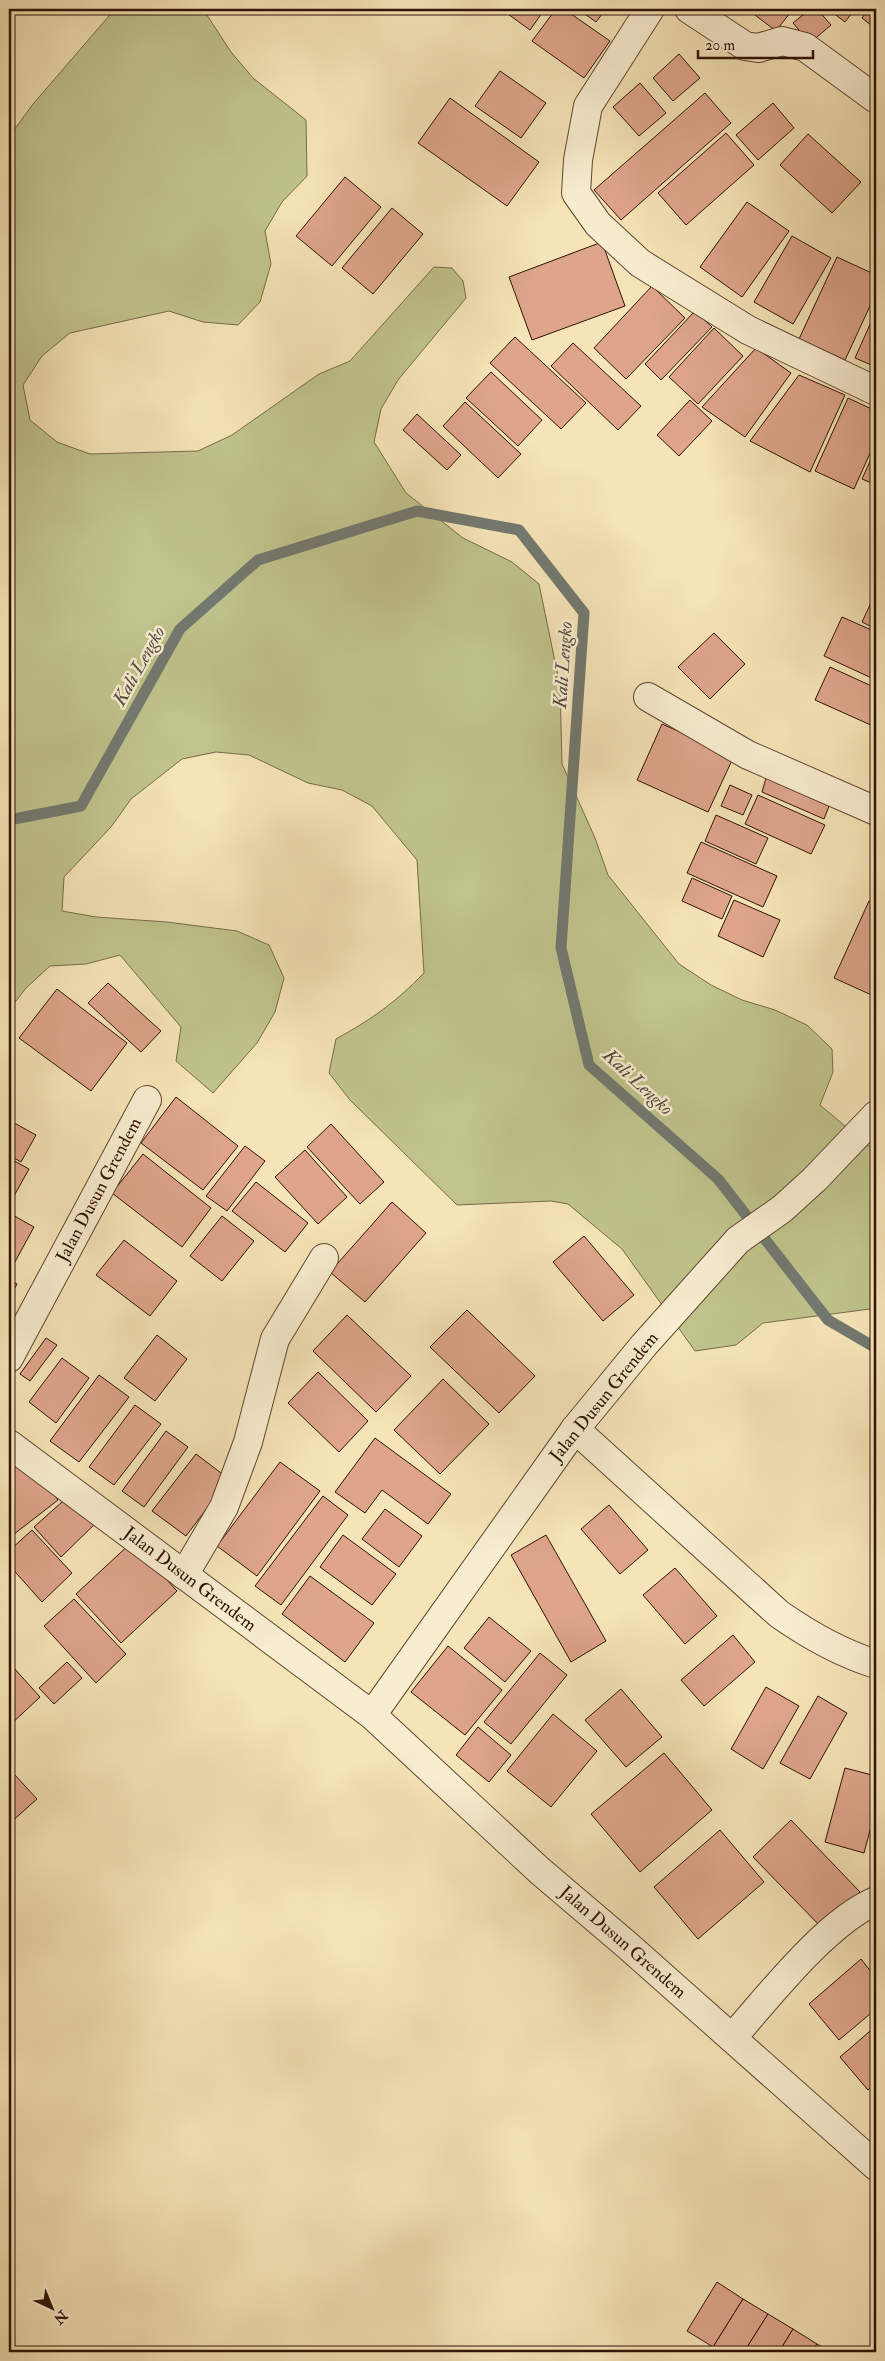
<svg xmlns="http://www.w3.org/2000/svg" width="885" height="2361" viewBox="0 0 885 2361" font-family="'IM FELL Double Pica',serif">
<style>
.green{fill:#c0c38c;stroke:#786a49}
.lines{fill:none;stroke-linecap:round;stroke-linejoin:round}
.stream{stroke:#737970;stroke-width:11}
.building{fill:#dea58b;stroke:#301206}
.minor-casing{stroke:#614632;stroke-width:30}
.minor{stroke:#f8edd0;stroke-width:28}
.labels{text-anchor:middle;dominant-baseline:central;stroke-width:5;stroke-linejoin:round;paint-order:stroke}
.street-label{font-size:18px;fill:#301206;stroke:#f8edd0}
.water-label{font-size:19px;font-style:italic;fill:#574e44;stroke:#f8edd0}
</style>
<rect width="100%" height="100%" fill="#f5e4b7"/>
<filter id="stains"><feTurbulence type="fractalNoise" baseFrequency=".004" numOctaves="4"/><feColorMatrix values="0 0 0 0 .2 0 0 0 0 .09 0 0 0 0 .02 0 0 0 .5 -.17"/></filter>
<radialGradient id="worn" r=".72"><stop offset=".6" stop-color="#630" stop-opacity="0"/><stop offset="1" stop-color="#630" stop-opacity=".3"/></radialGradient>
<!-- green -->
<path class="green" d="M115,9H203L231,52L253,78L306,120L307,176L282,202L265,231L271,264L260,302L238,325L203,322L169,311L70,333L42,356L23,385L30,420L57,442L90,454L198,451L232,435L319,374L350,361L434,267L452,268L463,281L466,298L398,380L381,409L374,442L406,493L463,538L512,562L539,584L560,686L562,764L595,838L608,875L679,964L711,985L742,1000L775,1010L807,1025L832,1049L833,1072L820,1105L876,1152V1314L870,1309L763,1323L736,1345L695,1351L622,1249L568,1204L551,1201L457,1205L350,1100L329,1073L336,1039C372,1019 395,1003 424,973L417,860L372,806L342,790L308,783L249,755L216,752L182,759L131,799L111,827L64,877L62,911L96,917L167,922L237,931L269,945L284,978L275,1012L257,1043L213,1093L176,1061L181,1027L120,955L86,964L50,966L26,988L9,1010V137L33,104Z"/>
<g class="lines">
<!-- stream -->
<polyline class="stream" points="9,820 81,806 180,629 258,560 417,511 519,530 584,613 561,948 589,1065 718,1179 828,1320 876,1348"/>
</g>
<!-- building -->
<g class="building">
<polygon points="501,9 545,9 530,30"/>
<polygon points="556,9 564,9 610,41 584,78 532,41"/>
<polygon points="578,9 606,9 596,22"/>
<polygon points="747,9 793,9 776,31"/>
<polygon points="810,9 817,9 831,25 810,43 793,23"/>
<polygon points="828,9 855,9 845,22"/>
<polygon points="869,9 876,9 876,29 862,18"/>
<polygon points="679,54 700,78 673,101 653,78"/>
<polygon points="500,71 546,103 521,138 475,106"/>
<polygon points="640,83 666,113 639,136 613,107"/>
<polygon points="705,93 731,123 621,220 594,190"/>
<polygon points="450,98 539,162 507,206 418,143"/>
<polygon points="773,103 794,128 758,160 736,135"/>
<polygon points="726,133 754,165 686,225 658,193"/>
<polygon points="808,134 861,182 832,213 780,165"/>
<polygon points="345,177 381,207 332,266 296,236"/>
<polygon points="747,202 789,231 742,297 700,267"/>
<polygon points="392,208 423,234 373,294 342,268"/>
<polygon points="792,236 831,258 793,324 754,302"/>
<polygon points="602,242 625,306 532,340 509,277"/>
<polygon points="837,257 876,275 876,293 845,360 799,339"/>
<polygon points="652,286 685,318 626,379 594,348"/>
<polygon points="695,311 712,327 661,380 645,364"/>
<polygon points="876,311 876,367 855,358"/>
<polygon points="714,328 743,356 698,404 669,377"/>
<polygon points="515,337 586,403 561,429 490,363"/>
<polygon points="573,343 641,406 618,430 551,366"/>
<polygon points="756,348 791,373 745,437 702,407"/>
<polygon points="491,372 542,420 518,446 466,398"/>
<polygon points="799,375 845,395 810,472 750,441"/>
<polygon points="848,398 876,411 876,440 854,489 815,471"/>
<polygon points="690,400 712,421 679,456 657,435"/>
<polygon points="465,402 521,454 498,478 443,426"/>
<polygon points="417,414 461,455 447,470 403,430"/>
<polygon points="876,448 876,485 862,479"/>
<polygon points="876,592 876,629 862,622"/>
<polygon points="842,617 876,632 876,680 824,656"/>
<polygon points="714,633 745,664 710,699 678,667"/>
<polygon points="830,667 876,688 876,719 873,726 815,700"/>
<polygon points="662,724 734,756 708,812 637,780"/>
<polygon points="768,771 832,798 824,819 762,792"/>
<polygon points="730,785 752,795 743,815 721,806"/>
<polygon points="758,795 825,825 811,854 745,824"/>
<polygon points="716,815 768,838 756,864 705,841"/>
<polygon points="701,842 777,876 763,907 687,873"/>
<polygon points="692,878 732,896 722,919 682,901"/>
<polygon points="734,900 780,920 763,957 718,936"/>
<polygon points="869,901 876,904 876,997 834,978"/>
<polygon points="108,983 161,1031 141,1052 88,1003"/>
<polygon points="57,989 127,1043 91,1091 19,1038"/>
<polygon points="176,1097 238,1146 203,1190 141,1143"/>
<polygon points="9,1120 36,1135 21,1162 9,1155"/>
<polygon points="331,1124 384,1182 360,1204 307,1147"/>
<polygon points="245,1146 265,1161 227,1211 206,1196"/>
<polygon points="305,1150 347,1197 318,1224 275,1177"/>
<polygon points="143,1154 211,1208 182,1247 112,1193"/>
<polygon points="9,1158 29,1169 9,1205"/>
<polygon points="256,1182 308,1223 285,1252 232,1211"/>
<polygon points="392,1202 426,1233 365,1302 330,1272"/>
<polygon points="9,1213 34,1227 10,1271 9,1270"/>
<polygon points="222,1216 254,1241 222,1281 190,1256"/>
<polygon points="584,1236 634,1295 603,1321 553,1262"/>
<polygon points="124,1240 177,1281 150,1316 96,1275"/>
<polygon points="9,1280 17,1284 9,1299"/>
<polygon points="467,1310 535,1376 499,1413 430,1347"/>
<polygon points="347,1315 411,1376 376,1412 313,1351"/>
<polygon points="157,1335 187,1359 155,1401 124,1378"/>
<polygon points="46,1338 57,1345 30,1381 20,1374"/>
<polygon points="62,1358 89,1378 56,1423 29,1402"/>
<polygon points="318,1372 368,1421 339,1452 288,1403"/>
<polygon points="99,1375 129,1397 79,1462 50,1441"/>
<polygon points="443,1379 489,1424 440,1474 394,1430"/>
<polygon points="135,1405 161,1424 114,1485 89,1467"/>
<polygon points="166,1431 188,1447 144,1507 122,1491"/>
<polygon points="375,1438 451,1494 428,1524 382,1490 365,1513 335,1492"/>
<polygon points="196,1454 229,1479 186,1536 152,1511"/>
<polygon points="26,1457 58,1500 9,1538 9,1470"/>
<polygon points="280,1462 320,1491 257,1576 217,1546"/>
<polygon points="72,1493 98,1521 61,1557 34,1527"/>
<polygon points="323,1496 348,1515 281,1605 255,1586"/>
<polygon points="609,1505 648,1550 620,1574 581,1529"/>
<polygon points="385,1509 422,1536 399,1567 362,1539"/>
<polygon points="32,1530 72,1573 42,1602 9,1565 9,1551"/>
<polygon points="343,1535 396,1574 372,1605 320,1567"/>
<polygon points="546,1535 606,1641 571,1662 511,1555"/>
<polygon points="132,1542 177,1591 121,1643 76,1594"/>
<polygon points="675,1568 717,1616 685,1644 643,1595"/>
<polygon points="310,1576 374,1623 345,1662 282,1614"/>
<polygon points="74,1599 126,1654 96,1683 44,1626"/>
<polygon points="489,1617 531,1651 505,1682 464,1648"/>
<polygon points="733,1635 755,1662 704,1706 681,1680"/>
<polygon points="448,1646 502,1690 465,1735 411,1692"/>
<polygon points="540,1653 567,1675 511,1744 484,1722"/>
<polygon points="67,1662 82,1678 54,1704 39,1688"/>
<polygon points="13,1667 40,1697 9,1726 9,1671"/>
<polygon points="766,1687 799,1706 763,1769 731,1749"/>
<polygon points="621,1689 662,1737 626,1767 585,1720"/>
<polygon points="818,1696 847,1713 810,1779 780,1763"/>
<polygon points="553,1714 597,1751 551,1807 507,1771"/>
<polygon points="478,1727 511,1755 489,1782 456,1755"/>
<polygon points="664,1753 712,1810 640,1872 591,1814"/>
<polygon points="845,1768 876,1776 876,1808 864,1853 825,1842"/>
<polygon points="14,1774 37,1799 9,1824 9,1779"/>
<polygon points="791,1820 860,1892 822,1928 753,1857"/>
<polygon points="720,1830 764,1882 698,1939 654,1887"/>
<polygon points="861,1959 876,1978 876,2009 839,2040 809,2004"/>
<polygon points="876,2026 876,2083 868,2090 840,2057"/>
<polygon points="717,2282 743,2299 713,2347 687,2331"/>
<polygon points="743,2299 768,2314 744,2352 722,2352 713,2347"/>
<polygon points="768,2314 793,2329 779,2352 744,2352"/>
<polygon points="793,2329 817,2344 812,2352 779,2352"/>
<polygon points="817,2344 831,2352 812,2352"/>
</g>
<g class="lines">
<!-- minor casing -->
<g class="minor-casing">
<g id="minor">
<polyline points="650,9 588,106 578,160 576,193 598,224 640,263 748,330 876,391"/>
<polyline points="689,9 745,46 758,48 782,41 805,47 876,99"/>
<polyline points="648,697 748,755 876,811"/>
<polyline points="876,1115 815,1179 782,1209 738,1240 644,1345 575,1429 372,1715 540,1871 627,1945 876,2166"/>
<polyline points="9,1358 147,1100"/>
<path d="M575,1429L779,1614C809,1635 840,1653 876,1664"/>
<polyline points="9,1444 372,1715"/>
<polyline points="184,1575 224,1507 248,1442 275,1339 324,1258"/>
<path d="M732,2038C768,1997 827,1921 876,1901"/>
</g>
</g>
<!-- minor -->
<use href="#minor" class="minor"/>
</g>
<g class="labels">
<!-- street labels -->
<g class="street-label">
<text transform="translate(99 1190) rotate(-62)">Jalan Dusun Grendem</text>
<text transform="translate(604 1397) rotate(-51)">Jalan Dusun Grendem</text>
<text transform="translate(190 1579) rotate(37)">Jalan Dusun Grendem</text>
<text transform="translate(623 1942) rotate(41)">Jalan Dusun Grendem</text>
</g>
<!-- water labels -->
<g class="water-label">
<text transform="translate(563 665) rotate(-86)">Kali Lengko</text>
<text transform="translate(139 666) rotate(-61)">Kali Lengko</text>
<text transform="translate(638 1082) rotate(43)">Kali Lengko</text>
</g>
</g>
<!-- margin -->
<rect width="885" height="2361" fill="none" stroke="#f5e4b7" stroke-width="30"/>
<rect x="10" y="10" width="865" height="2341" fill="none" stroke="#301206" stroke-width="2.5"/>
<rect x="15" y="15" width="855" height="2331" fill="none" stroke="#301206"/>
<!-- north arrow -->
<g transform="translate(52 2308) rotate(136)" stroke="#f8edd0" stroke-width="4" paint-order="stroke">
<path d="M0-4L9 19L0 12L-9 19Z" fill="#301206"/>
<text y="-8" font-size="14" font-weight="bold" text-anchor="middle" fill="#301206">N</text>
</g>
<!-- scale -->
<path d="M698 50v8h115v-8" fill="none" stroke="#301206" stroke-width="2.5"/>
<text x="705" y="50" font-size="15" fill="#301206" stroke="#f8edd0" stroke-width="4" paint-order="stroke">20 m</text>
<rect width="100%" height="100%" filter="url(#stains)"/>
<rect width="100%" height="100%" fill="url(#worn)"/>
</svg>
